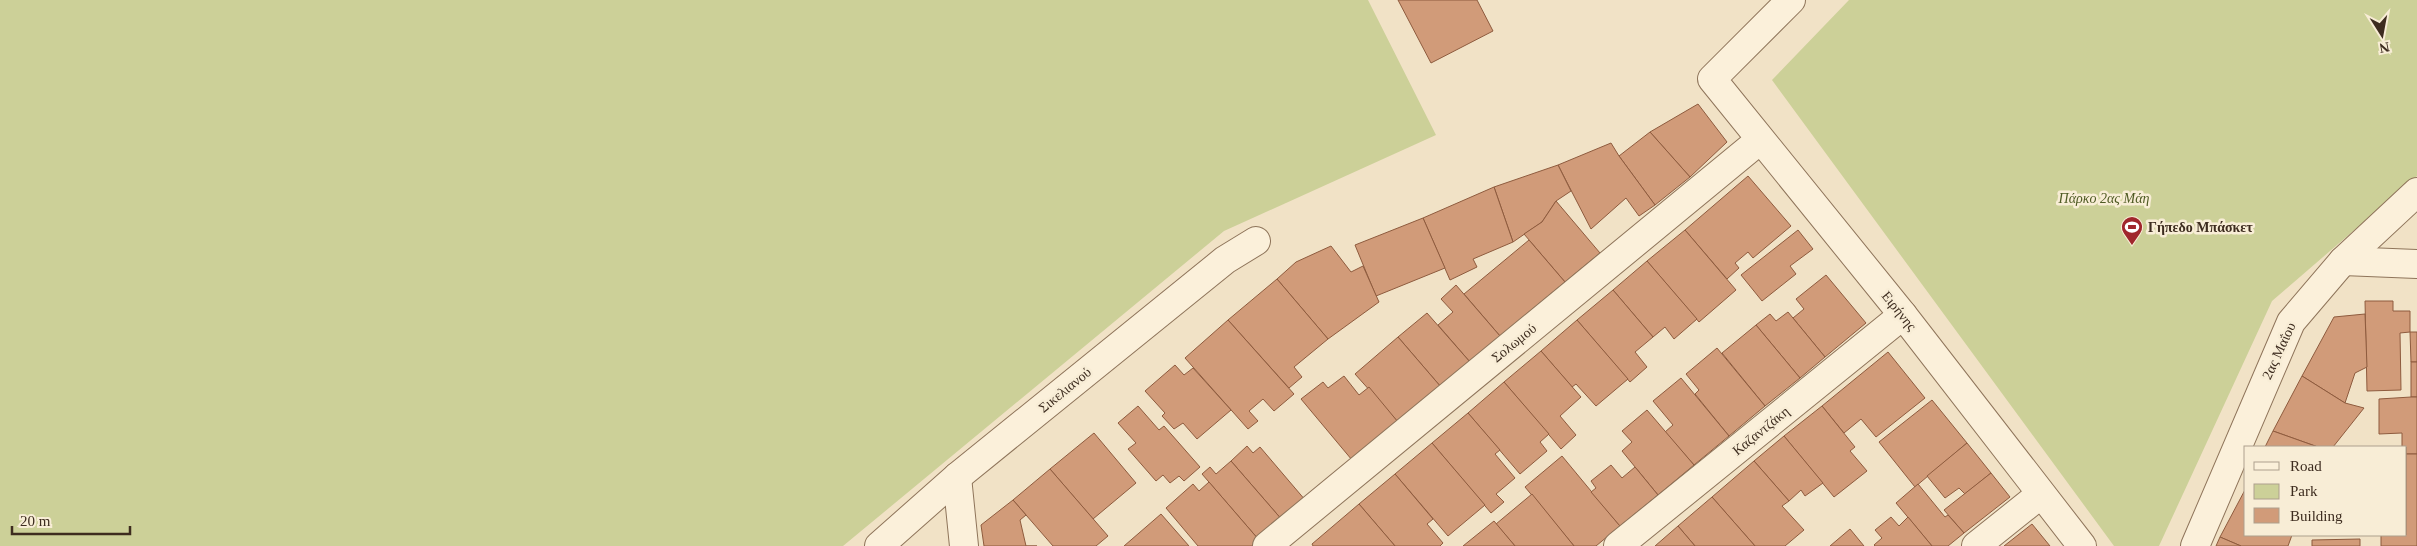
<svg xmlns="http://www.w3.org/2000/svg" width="2417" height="546" viewBox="0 0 2417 546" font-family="'Times New Roman',serif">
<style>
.green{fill:#ccd098}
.building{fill:#d19b79;stroke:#8e5b3e}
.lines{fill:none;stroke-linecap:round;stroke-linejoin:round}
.minor-casing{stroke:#8e745a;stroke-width:30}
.minor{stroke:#fbf0da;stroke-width:28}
.labels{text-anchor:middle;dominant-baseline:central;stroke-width:5;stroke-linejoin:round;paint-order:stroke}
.park-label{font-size:14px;font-style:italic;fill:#4f5b24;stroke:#f8edd6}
.poi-label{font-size:14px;font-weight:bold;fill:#3d2c1f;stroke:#f8edd6;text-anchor:start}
.street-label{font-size:14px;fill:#3d2c1f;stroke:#f8edd6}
</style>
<rect width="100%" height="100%" fill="#f1e2c6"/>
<!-- green -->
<g class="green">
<polygon points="0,0 1368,0 1436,135 1224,231 843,546 0,546"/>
<polygon points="1849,0 2417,0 2417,176 2272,301 2159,546 2114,546 1772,80"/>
</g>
<!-- building -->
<g class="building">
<polygon points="1398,0 1477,0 1493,31 1431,63"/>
<polygon points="1698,104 1727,142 1690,177 1650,132"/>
<polygon points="1650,132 1690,177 1655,205 1619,156"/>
<polygon points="1611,143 1619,156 1655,205 1639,216 1626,198 1591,229 1558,165"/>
<polygon points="1558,165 1571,191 1556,201 1542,222 1513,242 1494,187"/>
<polygon points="1748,176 1791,226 1753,258 1748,252 1735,263 1739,268 1727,279 1685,230"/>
<polygon points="1494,187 1513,242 1473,259 1477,267 1450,280 1423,218"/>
<polygon points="1556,201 1600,253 1565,282 1524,234 1542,222"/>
<polygon points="1423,218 1445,268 1376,296 1355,245"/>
<polygon points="1685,230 1736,290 1699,322 1647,261"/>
<polygon points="1798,230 1813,249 1790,266 1796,274 1762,301 1741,275"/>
<polygon points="1529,240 1565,282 1500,336 1464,294"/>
<polygon points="1331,246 1351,272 1363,266 1379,302 1328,339 1277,279 1296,262"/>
<polygon points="1647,261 1697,319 1674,339 1665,327 1653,337 1613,290"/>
<polygon points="1826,275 1866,323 1825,357 1793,318 1804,309 1796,299"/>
<polygon points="1277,279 1328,339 1294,367 1302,377 1289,388 1228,320"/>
<polygon points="1456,285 1500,336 1470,362 1438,325 1453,312 1441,299"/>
<polygon points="1613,290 1653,337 1635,352 1647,367 1630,382 1577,320"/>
<polygon points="2365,301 2393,301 2393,311 2410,311 2410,332 2400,333 2401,390 2367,391"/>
<polygon points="1788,312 1825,357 1800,378 1756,325 1770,314 1776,321"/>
<polygon points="1427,313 1470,362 1441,387 1398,337"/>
<polygon points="2365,314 2367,367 2355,373 2345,403 2302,376 2334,317"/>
<polygon points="1228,320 1294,394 1274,411 1263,399 1249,411 1258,421 1248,429 1185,358"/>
<polygon points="1577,320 1628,379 1596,406 1576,384 1572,387 1541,351"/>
<polygon points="1756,325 1800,378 1765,406 1722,353"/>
<polygon points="2410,332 2417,332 2417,362 2411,362"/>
<polygon points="1398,337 1441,387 1398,422 1355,374"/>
<polygon points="1717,348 1765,406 1729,436 1695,394 1699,390 1686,374"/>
<polygon points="1541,351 1581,397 1560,416 1576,435 1561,449 1504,382"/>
<polygon points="1888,352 1925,398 1876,437 1861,419 1844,433 1822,406"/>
<rect x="2411" y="362" width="6" height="35"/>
<polygon points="1175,365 1184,375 1193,368 1231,410 1197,439 1183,423 1174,429 1162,416 1165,413 1145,391"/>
<polygon points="1344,376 1359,395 1369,387 1398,422 1352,460 1301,399 1323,382 1328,388"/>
<polygon points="2302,376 2345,403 2364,408 2333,447 2318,447 2273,431"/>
<polygon points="1681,378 1729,436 1694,465 1665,432 1673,425 1653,401"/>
<polygon points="1504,382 1549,434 1540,442 1547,451 1520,474 1468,413"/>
<polygon points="2411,397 2417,397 2417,454 2406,454 2406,447 2402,447 2402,433 2379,434 2379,399"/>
<polygon points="1932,400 1967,443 1915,487 1879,442"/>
<polygon points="1138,406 1159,430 1164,426 1200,467 1184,481 1179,476 1170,483 1163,475 1156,481 1128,449 1136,443 1118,423"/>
<polygon points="1822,406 1855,447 1850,451 1867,471 1834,497 1784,436"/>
<polygon points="1647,410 1694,465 1658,495 1622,451 1632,442 1622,431"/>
<polygon points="1468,413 1500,450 1495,454 1515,478 1496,494 1504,502 1491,513 1432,443"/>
<polygon points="2273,431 2318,447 2265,447"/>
<polygon points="1094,433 1136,483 1093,519 1050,469"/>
<polygon points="1784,436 1823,483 1805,496 1801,490 1789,501 1754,461"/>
<polygon points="1432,443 1485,505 1448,536 1395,474"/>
<polygon points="1967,443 1991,473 1965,494 1959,488 1945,498 1927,476"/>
<polygon points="1247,446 1253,453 1260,447 1306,501 1283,521 1231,461"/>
<polygon points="2406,454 2417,454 2417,546 2381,546 2381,535 2406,535"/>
<polygon points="1562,456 1620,526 1596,546 1574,546 1525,487"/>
<polygon points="1231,461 1283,521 1259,540 1202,474 1210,467 1216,474"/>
<polygon points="1754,461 1789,501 1782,506 1804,530 1785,546 1755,546 1712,497"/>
<polygon points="1611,465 1622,478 1635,467 1658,495 1620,526 1591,492 1596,488 1591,481"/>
<polygon points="1050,469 1108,536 1096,546 1053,546 1013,500"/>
<polygon points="1991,473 2010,497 1964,533 1944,510"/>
<polygon points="1395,474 1433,519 1427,524 1443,543 1440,546 1395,546 1359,504"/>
<polygon points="1209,482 1259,540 1252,546 1198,546 1166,508 1193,484 1199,491"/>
<polygon points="1918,484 1945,517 1948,515 1964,533 1948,546 1932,546 1896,503"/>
<polygon points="2246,488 2246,535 2292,535 2288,546 2241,546 2220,537"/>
<polygon points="1532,494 1574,546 1515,546 1496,524"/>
<polygon points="1712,497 1755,546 1695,546 1678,526"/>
<polygon points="1013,500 1026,515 1020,520 1026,546 1037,546 984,546 981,525"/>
<polygon points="1359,504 1395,546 1313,546 1312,544"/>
<polygon points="1161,514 1189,546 1124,546"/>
<polygon points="1891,517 1899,526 1908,517 1932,546 1875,546 1874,545 1882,538 1875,530"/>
<polygon points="1494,521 1515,546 1463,546"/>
<polygon points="2032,524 2050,546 2004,546"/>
<polygon points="1678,526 1695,546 1655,546"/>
<polygon points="1850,529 1864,546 1830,546"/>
<polygon points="2220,537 2241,546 2216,546"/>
<polygon points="2360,539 2360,546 2312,546 2312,540"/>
</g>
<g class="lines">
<!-- minor casing -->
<g class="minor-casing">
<g id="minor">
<polyline points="1791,0 1712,79 1903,315 2082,546"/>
<polyline points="2343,261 2417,264"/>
<polyline points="957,477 964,546"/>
<polyline points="879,546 957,477 1225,260 1256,241"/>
<polyline points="1267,546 1760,140"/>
<polyline points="1618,546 1903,315"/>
<polyline points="1976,546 2041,494"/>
<polyline points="2195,546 2291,322 2343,261 2417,192"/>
</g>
</g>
<!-- minor -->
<use href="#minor" class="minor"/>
</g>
<!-- icons -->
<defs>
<g id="stadium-pin" transform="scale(1.125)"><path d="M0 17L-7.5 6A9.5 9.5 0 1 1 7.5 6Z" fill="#a0262c" stroke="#f8edd6"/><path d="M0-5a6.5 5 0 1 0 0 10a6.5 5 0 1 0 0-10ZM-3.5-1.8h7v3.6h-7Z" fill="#fff"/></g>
</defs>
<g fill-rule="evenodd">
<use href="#stadium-pin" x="2132" y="227"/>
</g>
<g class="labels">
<!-- park labels -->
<g class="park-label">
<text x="2104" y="198">Πάρκο 2ας Μάη</text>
</g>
<!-- poi labels -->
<g class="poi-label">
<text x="2148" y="227">Γήπεδο Μπάσκετ</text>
</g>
<!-- street labels -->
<g class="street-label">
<text transform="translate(1899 311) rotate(51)">Ειρήνης</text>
<text transform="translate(1514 343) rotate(-39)">Σολωμού</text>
<text transform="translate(2279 351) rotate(-65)">2ας Μαΐου</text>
<text transform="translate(1065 390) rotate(-39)">Σικελιανού</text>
<text transform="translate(1761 431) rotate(-39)">Καζαντζάκη</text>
</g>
</g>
<!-- legend -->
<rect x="2244" y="446" width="162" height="90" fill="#f8edd6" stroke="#ada08d"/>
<rect x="2254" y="462" width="25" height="8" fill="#fbf0da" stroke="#ada08d"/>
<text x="2290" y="471" font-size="15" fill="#3d2c1f">Road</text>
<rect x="2254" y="484" width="25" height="15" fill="#ccd098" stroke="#ada08d"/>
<text x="2290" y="496" font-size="15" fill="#3d2c1f">Park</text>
<rect x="2254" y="508" width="25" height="15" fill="#d19b79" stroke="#ada08d"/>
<text x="2290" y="521" font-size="15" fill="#3d2c1f">Building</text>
<!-- north arrow -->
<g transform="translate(2382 35) rotate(169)" stroke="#f8edd6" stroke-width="4" paint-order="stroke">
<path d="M0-4L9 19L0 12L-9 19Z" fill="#3d2c1f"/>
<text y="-8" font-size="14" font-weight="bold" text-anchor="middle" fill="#3d2c1f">N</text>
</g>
<!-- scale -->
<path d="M12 526v8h118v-8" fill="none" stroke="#3d2c1f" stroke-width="2.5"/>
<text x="20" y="526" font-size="15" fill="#3d2c1f" stroke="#f8edd6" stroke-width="4" paint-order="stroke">20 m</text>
</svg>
